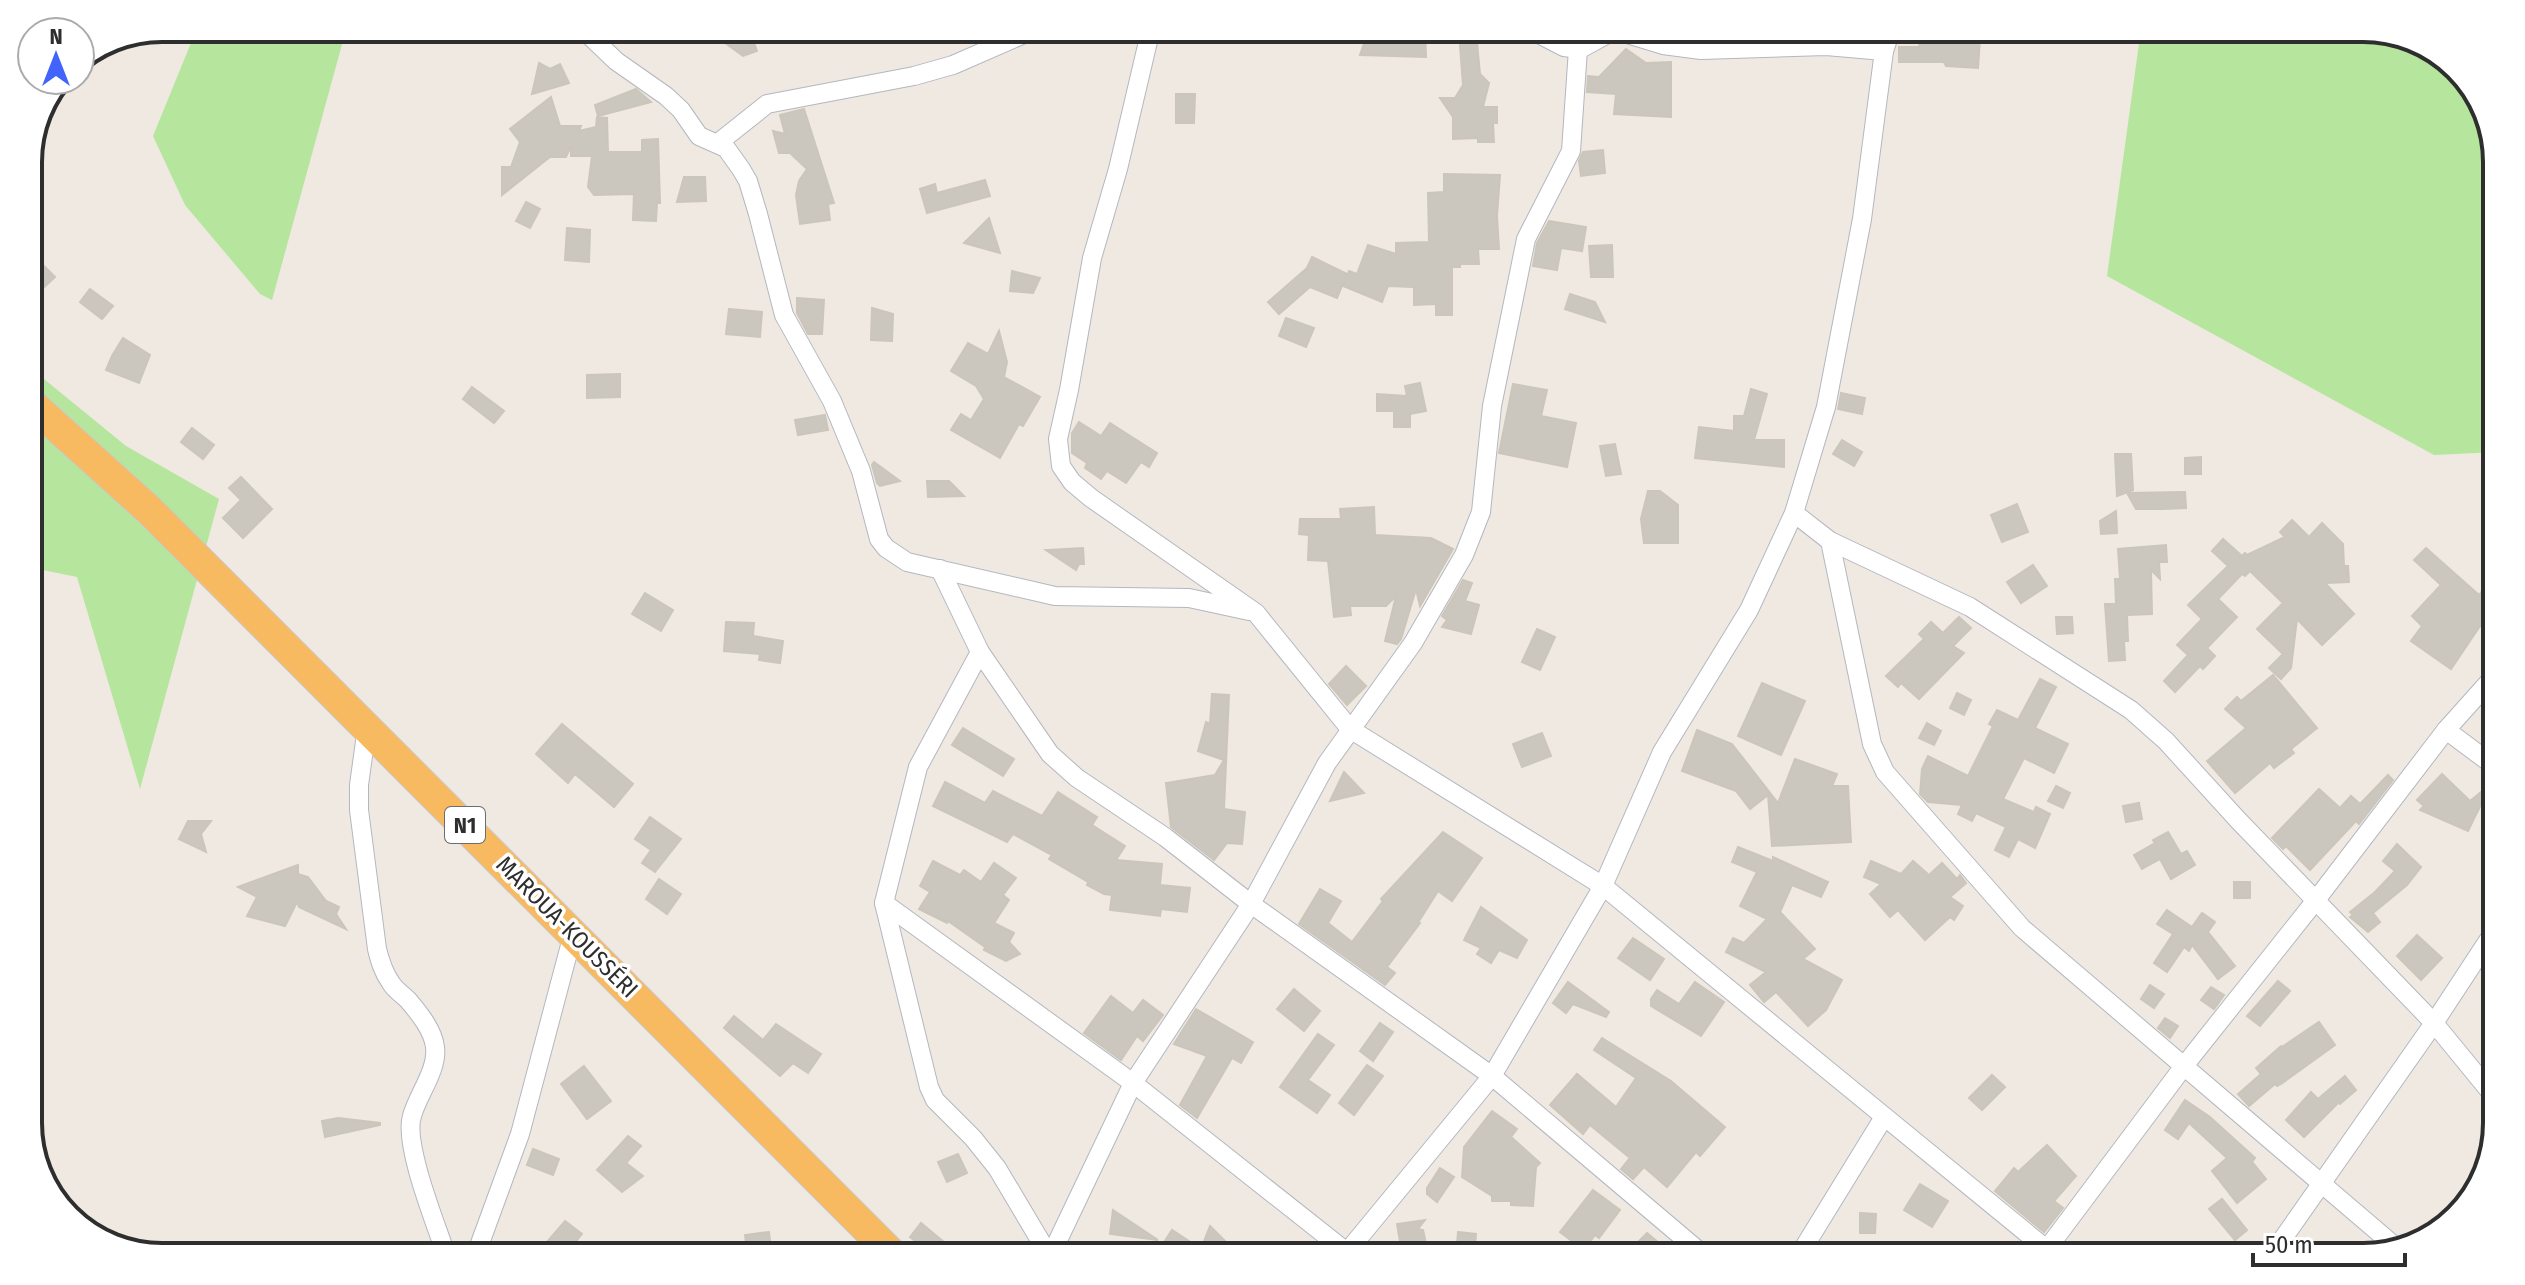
<svg xmlns="http://www.w3.org/2000/svg" width="2525" height="1285" viewBox="0 0 2525 1285" font-family="'Fira Sans Condensed',sans-serif">
<style>
.green{fill:#b6e59e}
.building{fill:#cbc7bf;stroke:#cbc5ba;stroke-width:2}
.lines{fill:none;stroke-linecap:round;stroke-linejoin:round}
.minor-casing{stroke:#b4b7c1;stroke-width:20}
.trunk-casing{stroke:#c9c9c9;stroke-width:32}
.minor{stroke:#fff;stroke-width:18}
.trunk{stroke:#f8ba60;stroke-width:30}
.labels{text-anchor:middle;dominant-baseline:central;stroke-width:7;stroke-linejoin:round;paint-order:stroke}
.shield{fill:#fff;stroke:#6d6d6d;stroke-width:2}
.shield-label{font-size:22px;font-weight:bold;fill:#2e2e2e}
.street-label{font-size:24px;fill:#2e2e2e;stroke:#fff}
.rim{fill:none;stroke:#2e2e2e;stroke-width:4}
</style>
<rect width="100%" height="100%" fill="#efe9e1"/>
<!-- green -->
<g class="green">
<polygon points="2363,28 2423,42 2475,88 2497,154 2497,452 2434,455 2107,276 2141,29"/>
<polygon points="344,37 272,300 260,294 185,205 153,136 193,38"/>
<polygon points="28,366 126,446 219,499 140,789 77,577 28,567"/>
</g>
<!-- building -->
<g class="building">
<polygon points="1923,30 1944,30 1980,39 1978,68 1946,66 1944,62 1899,62 1899,47 1919,47"/>
<polygon points="1368,32 1425,32 1426,57 1360,55"/>
<polygon points="1459,32 1476,32 1480,74 1489,83 1483,107 1497,107 1497,123 1493,123 1494,142 1478,142 1478,138 1453,139 1453,117 1440,98 1455,98 1463,85"/>
<polygon points="714,35 751,35 757,51 743,56"/>
<polygon points="1626,49 1646,63 1671,62 1671,117 1614,114 1616,94 1587,92 1588,76 1599,77"/>
<polygon points="539,63 550,69 560,64 569,83 532,94"/>
<polygon points="636,89 651,102 598,116 595,105"/>
<polygon points="1176,94 1195,94 1194,123 1176,123"/>
<polygon points="551,97 560,126 581,126 579,131 596,127 597,117 607,118 608,152 642,152 642,140 658,139 660,203 657,203 656,221 633,220 634,194 594,195 588,187 592,156 571,156 571,146 566,157 550,157 502,195 502,167 511,167 520,142 510,129"/>
<polygon points="804,109 834,203 828,204 830,220 800,224 796,195 799,181 807,169 790,153 779,153 773,131 785,134 780,115"/>
<polygon points="1603,150 1605,173 1581,176 1579,161 1583,152"/>
<polygon points="1444,174 1500,175 1497,216 1499,249 1478,249 1479,264 1460,264 1460,267 1452,267 1452,315 1436,315 1436,304 1414,305 1414,287 1388,286 1382,302 1343,286 1349,271 1357,274 1368,245 1396,254 1396,243 1429,242 1428,193 1444,192"/>
<polygon points="684,177 705,177 706,201 677,202"/>
<polygon points="985,180 990,196 927,213 920,189 935,184 937,193"/>
<polygon points="526,202 540,209 530,228 516,221"/>
<polygon points="989,218 1000,253 964,243"/>
<polygon points="1549,221 1586,227 1582,251 1561,248 1557,270 1533,266 1537,243"/>
<polygon points="567,228 590,230 589,262 565,260"/>
<polygon points="1612,245 1613,277 1591,277 1589,246"/>
<polygon points="1312,257 1347,274 1337,298 1310,287 1279,314 1268,302 1307,268"/>
<polygon points="43,265 55,277 39,292 28,280"/>
<polygon points="1012,271 1040,278 1033,293 1010,291"/>
<polygon points="90,289 113,306 102,319 80,302"/>
<polygon points="1570,294 1595,302 1605,322 1565,309"/>
<polygon points="797,298 824,300 822,334 808,334 797,313"/>
<polygon points="872,308 893,314 892,341 871,340"/>
<polygon points="729,309 762,312 760,337 726,334"/>
<polygon points="1286,318 1314,328 1306,347 1279,336"/>
<polygon points="999,331 1007,362 1004,377 1040,397 1023,426 1019,424 1000,458 951,430 961,414 971,420 984,399 976,386 951,371 968,343 988,354"/>
<polygon points="123,338 150,355 139,383 106,370 112,356"/>
<polygon points="620,374 620,397 587,398 587,375"/>
<polygon points="1420,383 1426,411 1410,414 1410,427 1394,427 1394,411 1377,411 1377,394 1407,396 1405,386"/>
<polygon points="1513,384 1547,390 1541,416 1576,423 1567,467 1499,453"/>
<polygon points="472,387 504,411 494,423 463,399"/>
<polygon points="1751,389 1767,394 1754,440 1784,440 1784,467 1695,458 1699,427 1734,431 1734,416 1744,416"/>
<polygon points="1841,393 1865,398 1862,414 1838,409"/>
<polygon points="825,415 828,430 798,435 795,420"/>
<polygon points="1079,422 1101,436 1110,423 1157,453 1149,467 1141,462 1126,483 1107,471 1101,479 1085,468 1087,463 1072,453 1072,433"/>
<polygon points="192,428 214,445 203,459 181,442"/>
<polygon points="1842,440 1862,452 1854,466 1833,454"/>
<polygon points="1615,444 1621,474 1606,476 1600,446"/>
<polygon points="2115,454 2131,454 2133,490 2117,496"/>
<polygon points="2201,457 2201,474 2185,474 2185,458"/>
<polygon points="874,462 900,481 880,486 877,483 872,465"/>
<polygon points="241,477 272,509 243,538 223,518 241,500 229,488"/>
<polygon points="927,481 949,481 964,496 928,497"/>
<polygon points="1648,491 1660,491 1678,505 1678,543 1644,543 1641,519"/>
<polygon points="2185,492 2186,508 2162,509 2136,509 2127,493"/>
<polygon points="2017,504 2028,532 2002,542 1991,515"/>
<polygon points="1374,507 1375,535 1431,538 1453,549 1420,606 1416,589 1401,639 1397,644 1385,641 1396,596 1386,606 1350,606 1351,615 1334,617 1328,561 1308,560 1309,535 1299,534 1300,519 1341,519 1340,509"/>
<polygon points="2116,511 2117,533 2101,534 2100,521"/>
<polygon points="2292,520 2309,537 2322,523 2343,544 2344,566 2348,566 2349,582 2325,583 2354,614 2322,645 2297,619 2291,668 2281,679 2269,668 2283,654 2257,629 2283,603 2250,571 2245,576 2242,574 2218,599 2237,617 2207,648 2215,656 2203,669 2200,666 2175,692 2164,681 2188,655 2177,645 2202,619 2188,605 2228,566 2212,551 2223,539 2242,556 2245,553 2247,555 2285,537 2280,532"/>
<polygon points="2166,545 2167,562 2159,562 2160,579 2151,570 2152,614 2127,615 2128,641 2124,641 2125,660 2109,661 2105,604 2116,604 2115,579 2120,579 2118,549"/>
<polygon points="1083,548 1084,564 1079,564 1076,570 1046,550"/>
<polygon points="2426,548 2479,595 2483,590 2497,599 2497,636 2480,626 2451,669 2411,641 2422,626 2412,616 2441,585 2414,560"/>
<polygon points="2033,565 2047,586 2021,603 2007,582"/>
<polygon points="1463,580 1472,583 1465,601 1479,605 1471,634 1442,627 1447,620 1442,616"/>
<polygon points="645,593 673,610 661,631 632,614"/>
<polygon points="1959,617 1971,628 1953,646 1964,653 1919,699 1901,683 1898,687 1886,676 1924,639 1919,634 1931,622 1943,633"/>
<polygon points="2056,617 2072,617 2073,633 2057,634"/>
<polygon points="726,622 754,623 753,636 783,641 780,663 759,660 760,654 724,651"/>
<polygon points="1537,629 1555,637 1540,670 1522,662"/>
<polygon points="1346,666 1366,686 1347,705 1329,684"/>
<polygon points="2273,675 2317,728 2291,749 2294,753 2274,768 2270,763 2235,793 2207,761 2246,728 2225,709 2237,697 2241,701"/>
<polygon points="2040,679 2056,687 2035,728 2068,744 2054,773 2024,758 2003,799 2034,812 2036,807 2050,814 2035,848 2018,839 2009,857 1995,850 2006,827 1976,813 1972,821 1958,814 1962,805 1928,802 1920,794 1922,769 1928,756 1968,776 1993,726 1989,724 1997,710 2018,720"/>
<polygon points="1762,683 1805,701 1781,755 1738,736"/>
<polygon points="1957,693 1971,700 1964,715 1950,708"/>
<polygon points="1212,694 1229,695 1224,809 1245,812 1242,844 1227,843 1214,860 1171,827 1166,783 1215,775 1224,760 1198,751 1206,722 1210,724"/>
<polygon points="1927,723 1941,731 1934,745 1919,738"/>
<polygon points="562,724 633,784 614,807 575,774 568,783 536,754"/>
<polygon points="963,728 1014,759 1003,776 952,745"/>
<polygon points="1697,730 1732,744 1778,803 1795,759 1837,774 1832,786 1848,786 1851,842 1772,846 1768,795 1750,809 1736,791 1682,771"/>
<polygon points="1542,733 1551,756 1522,767 1513,744"/>
<polygon points="1344,772 1364,793 1330,801"/>
<polygon points="2442,774 2470,801 2491,784 2468,831 2420,810 2424,806 2417,800"/>
<polygon points="2388,775 2393,780 2359,824 2356,821 2310,870 2286,846 2283,849 2272,838 2319,789 2340,808 2351,796 2360,804"/>
<polygon points="945,782 985,803 993,791 1042,816 1058,792 1097,817 1092,825 1125,846 1116,860 1162,864 1160,885 1190,888 1187,912 1161,909 1160,916 1110,910 1112,895 1104,894 1087,885 1088,882 1049,859 1052,855 1013,834 1007,842 933,806"/>
<polygon points="2056,786 2070,793 2063,808 2048,801"/>
<polygon points="2139,803 2142,819 2126,822 2123,806"/>
<polygon points="650,817 681,839 655,872 642,863 651,850 635,839"/>
<polygon points="188,821 211,821 201,834 206,852 179,839"/>
<polygon points="1443,832 1482,858 1452,901 1438,891 1421,918 1418,922 1420,923 1387,967 1395,973 1385,985 1299,924 1320,889 1341,901 1328,923 1352,942 1383,901 1381,899"/>
<polygon points="2168,832 2181,854 2187,851 2195,865 2171,879 2160,859 2142,869 2134,855 2155,843 2153,840"/>
<polygon points="2397,844 2421,867 2407,885 2373,913 2380,922 2368,932 2350,917 2353,915 2350,912 2375,892 2395,871 2383,861"/>
<polygon points="1738,847 1773,861 1773,857 1828,882 1821,897 1792,885 1780,912 1815,949 1803,959 1842,980 1826,1010 1808,1026 1776,992 1764,1002 1750,985 1766,972 1726,952 1733,938 1744,943 1767,919 1740,906 1757,872 1732,862"/>
<polygon points="933,861 960,875 964,870 981,882 994,863 1016,878 1003,895 1009,900 994,923 1014,933 1009,942 1020,954 1006,961 984,950 985,947 948,921 947,923 919,909 930,892 920,886"/>
<polygon points="1871,861 1901,874 1913,861 1929,875 1942,863 1957,879 1960,875 1966,883 1950,897 1963,906 1954,920 1950,917 1925,940 1898,910 1890,917 1870,894 1881,884 1864,877"/>
<polygon points="298,865 298,874 308,877 326,901 339,907 336,914 346,929 299,907 297,902 285,926 247,916 257,897 238,887"/>
<polygon points="659,879 681,894 667,914 646,899"/>
<rect x="2234" y="882" width="16" height="16"/>
<polygon points="1481,907 1527,940 1517,958 1499,950 1491,963 1477,954 1481,948 1464,940"/>
<polygon points="2167,910 2192,927 2202,913 2215,922 2208,932 2235,966 2218,979 2192,945 2189,951 2184,947 2167,972 2154,963 2173,934 2157,924"/>
<polygon points="2417,935 2442,958 2421,980 2397,956"/>
<polygon points="1633,938 1664,959 1650,980 1618,958"/>
<polygon points="2278,981 2290,991 2260,1026 2247,1016"/>
<polygon points="1568,982 1609,1012 1606,1017 1573,1004 1566,1013 1553,1003"/>
<polygon points="1695,982 1724,1002 1701,1036 1651,1006 1651,999 1657,990 1679,1004"/>
<polygon points="2150,985 2164,994 2154,1008 2141,999"/>
<polygon points="2211,987 2224,995 2214,1009 2201,1000"/>
<polygon points="1294,989 1320,1011 1304,1031 1277,1009"/>
<polygon points="1111,996 1133,1013 1143,1000 1163,1015 1143,1041 1137,1036 1121,1060 1084,1033"/>
<polygon points="1196,1009 1253,1042 1241,1063 1232,1058 1197,1118 1180,1105 1207,1056 1174,1044"/>
<polygon points="734,1016 763,1040 776,1024 821,1054 808,1073 791,1062 792,1064 780,1076 724,1028"/>
<polygon points="2165,1018 2178,1026 2170,1038 2158,1028"/>
<polygon points="2319,1022 2335,1045 2281,1084 2277,1086 2275,1084 2249,1106 2238,1094 2261,1074 2256,1068 2281,1046 2282,1047"/>
<polygon points="1380,1023 1393,1032 1373,1061 1360,1051"/>
<polygon points="1318,1034 1334,1045 1308,1080 1330,1095 1317,1113 1280,1087"/>
<polygon points="1602,1038 1671,1081 1725,1127 1700,1156 1696,1152 1667,1187 1644,1167 1633,1179 1621,1169 1630,1158 1590,1125 1583,1134 1550,1105 1577,1074 1616,1107 1636,1078 1594,1050"/>
<polygon points="1367,1065 1383,1076 1354,1115 1339,1103"/>
<polygon points="584,1066 611,1101 587,1119 561,1084"/>
<polygon points="1992,1075 2005,1087 1982,1110 1969,1098"/>
<polygon points="2345,1076 2356,1090 2340,1104 2339,1102 2304,1137 2286,1120 2311,1092 2318,1099"/>
<polygon points="2185,1100 2210,1117 2255,1158 2252,1162 2266,1179 2237,1203 2212,1171 2227,1158 2189,1123 2178,1139 2165,1130"/>
<polygon points="1492,1111 1517,1129 1511,1137 1540,1163 1536,1167 1533,1206 1511,1205 1511,1201 1492,1201 1492,1196 1462,1177 1464,1147"/>
<polygon points="338,1118 380,1123 380,1125 325,1137 322,1121"/>
<polygon points="628,1136 641,1146 626,1163 643,1176 622,1192 597,1170"/>
<polygon points="2047,1145 2076,1176 2054,1201 2063,1208 2044,1232 1995,1191 2014,1168 2018,1172"/>
<polygon points="533,1149 559,1159 553,1175 527,1165"/>
<polygon points="958,1154 967,1173 947,1182 938,1162"/>
<polygon points="1440,1168 1454,1177 1437,1202 1427,1194 1427,1188"/>
<polygon points="1920,1184 1948,1201 1932,1227 1904,1210"/>
<polygon points="1593,1190 1620,1210 1599,1238 1595,1235 1584,1250 1560,1232"/>
<polygon points="2222,1199 2247,1230 2235,1240 2209,1209"/>
<polygon points="1113,1210 1158,1240 1110,1234"/>
<polygon points="1860,1213 1876,1214 1875,1233 1860,1233"/>
<polygon points="1425,1220 1418,1229 1423,1230 1426,1244 1407,1247 1402,1253 1397,1224"/>
<polygon points="565,1221 582,1234 563,1257 534,1257"/>
<polygon points="921,1223 962,1257 922,1257 927,1250 910,1237"/>
<polygon points="1210,1226 1241,1257 1169,1257 1159,1250 1172,1230 1201,1249"/>
<polygon points="769,1232 772,1257 748,1257 745,1235"/>
<polygon points="1458,1232 1476,1234 1474,1257 1456,1257"/>
<polygon points="1647,1233 1676,1257 1623,1257"/>
</g>
<g class="lines">
<!-- minor casing -->
<g class="minor-casing">
<g id="minor">
<polyline points="1535,32 1564,47 1572,48 1582,48 1611,32 1627,34 1663,45 1701,50 1826,46 1884,51"/>
<polyline points="1150,33 1118,169 1092,258 1069,390 1058,439 1061,466 1072,482 1091,498 1256,613 1350,729 1603,886 2056,1257"/>
<polyline points="590,36 616,61 666,96 681,110 699,136 726,148 741,169 748,181 758,214 784,315 832,401 861,471 879,539 886,548 907,562 1055,596 1189,598 1249,611"/>
<polyline points="718,143 767,104 914,76 953,65 1024,34"/>
<polyline points="1794,513 1830,541 1970,607 2131,710 2166,741 2238,820 2434,1023 2497,1100"/>
<polyline points="1830,541 1872,744 1885,772 2022,928 2397,1248"/>
<polyline points="940,569 980,652 918,767 884,903 929,1087 935,1100 973,1138 997,1168 1050,1257"/>
<polyline points="980,652 1050,754 1077,778 1165,837 1251,904 1492,1076 1706,1257"/>
<path d="M367,727L359,785V810L377,949C380,961 383,972 391,983C395,990 402,994 408,1000C419,1013 433,1030 435,1047C438,1070 418,1094 412,1116C403,1144 437,1227 447,1257"/>
<polyline points="2446,730 2497,768"/>
<polyline points="884,903 1133,1083 1353,1257"/>
<polyline points="475,1257 520,1134 573,934"/>
<polyline points="1050,1257 1133,1083 1251,904 1327,763 1413,643 1464,555 1481,512 1492,406 1526,239 1571,151 1578,49"/>
<polyline points="1343,1257 1492,1076 1603,886 1662,752 1749,610 1794,513 1826,407 1862,219 1884,51 1891,30"/>
<polyline points="1798,1257 1884,1117"/>
<polyline points="2041,1257 2184,1066 2316,900 2446,730 2497,673"/>
<polyline points="2270,1257 2434,1023 2497,927"/>
</g>
</g>
<!-- trunk casing -->
<g class="trunk-casing">
<polyline id="trunk" points="28,401 149,510 895,1257"/>
</g>
<!-- minor -->
<use href="#minor" class="minor"/>
<!-- trunk -->
<use href="#trunk" class="trunk"/>
</g>
<g class="labels">
<!-- shield labels -->
<rect class="shield" x="445" y="807" width="40" height="36" rx="6"/>
<g class="shield-label">
<text x="465" y="825">N1</text>
</g>
<!-- street labels -->
<g class="street-label">
<text transform="translate(567 927) rotate(45)">MAROUA-KOUSSÉRI</text>
</g>
</g>
<!-- crop -->
<path d="M0 0H2525V1285H0ZM162 42H2363A120 120 0 0 1 2483 162V1123A120 120 0 0 1 2363 1243H162A120 120 0 0 1 42 1123V162A120 120 0 0 1 162 42Z" fill="#fff" fill-rule="evenodd"/>
<path class="rim" d="M162 42H2363A120 120 0 0 1 2483 162V1123A120 120 0 0 1 2363 1243H162A120 120 0 0 1 42 1123V162A120 120 0 0 1 162 42Z"/>
<!-- north arrow -->
<g transform="translate(56 56)"><circle r="38" fill="#ffffff" stroke="#ababab" stroke-width="2"/>
<path d="M0-6L14 30L0 20L-14 30Z" fill="#4264fb"/>
<text y="-12" font-size="22" font-weight="bold" text-anchor="middle" fill="#2e2e2e">N</text>
</g>
<!-- scale -->
<path d="M2253 1253v12h152v-12" fill="none" stroke="#2e2e2e" stroke-width="4"/>
<text x="2265" y="1253" font-size="24" fill="#2e2e2e" stroke="#ffffff" stroke-width="6" paint-order="stroke">50 m</text>
</svg>
